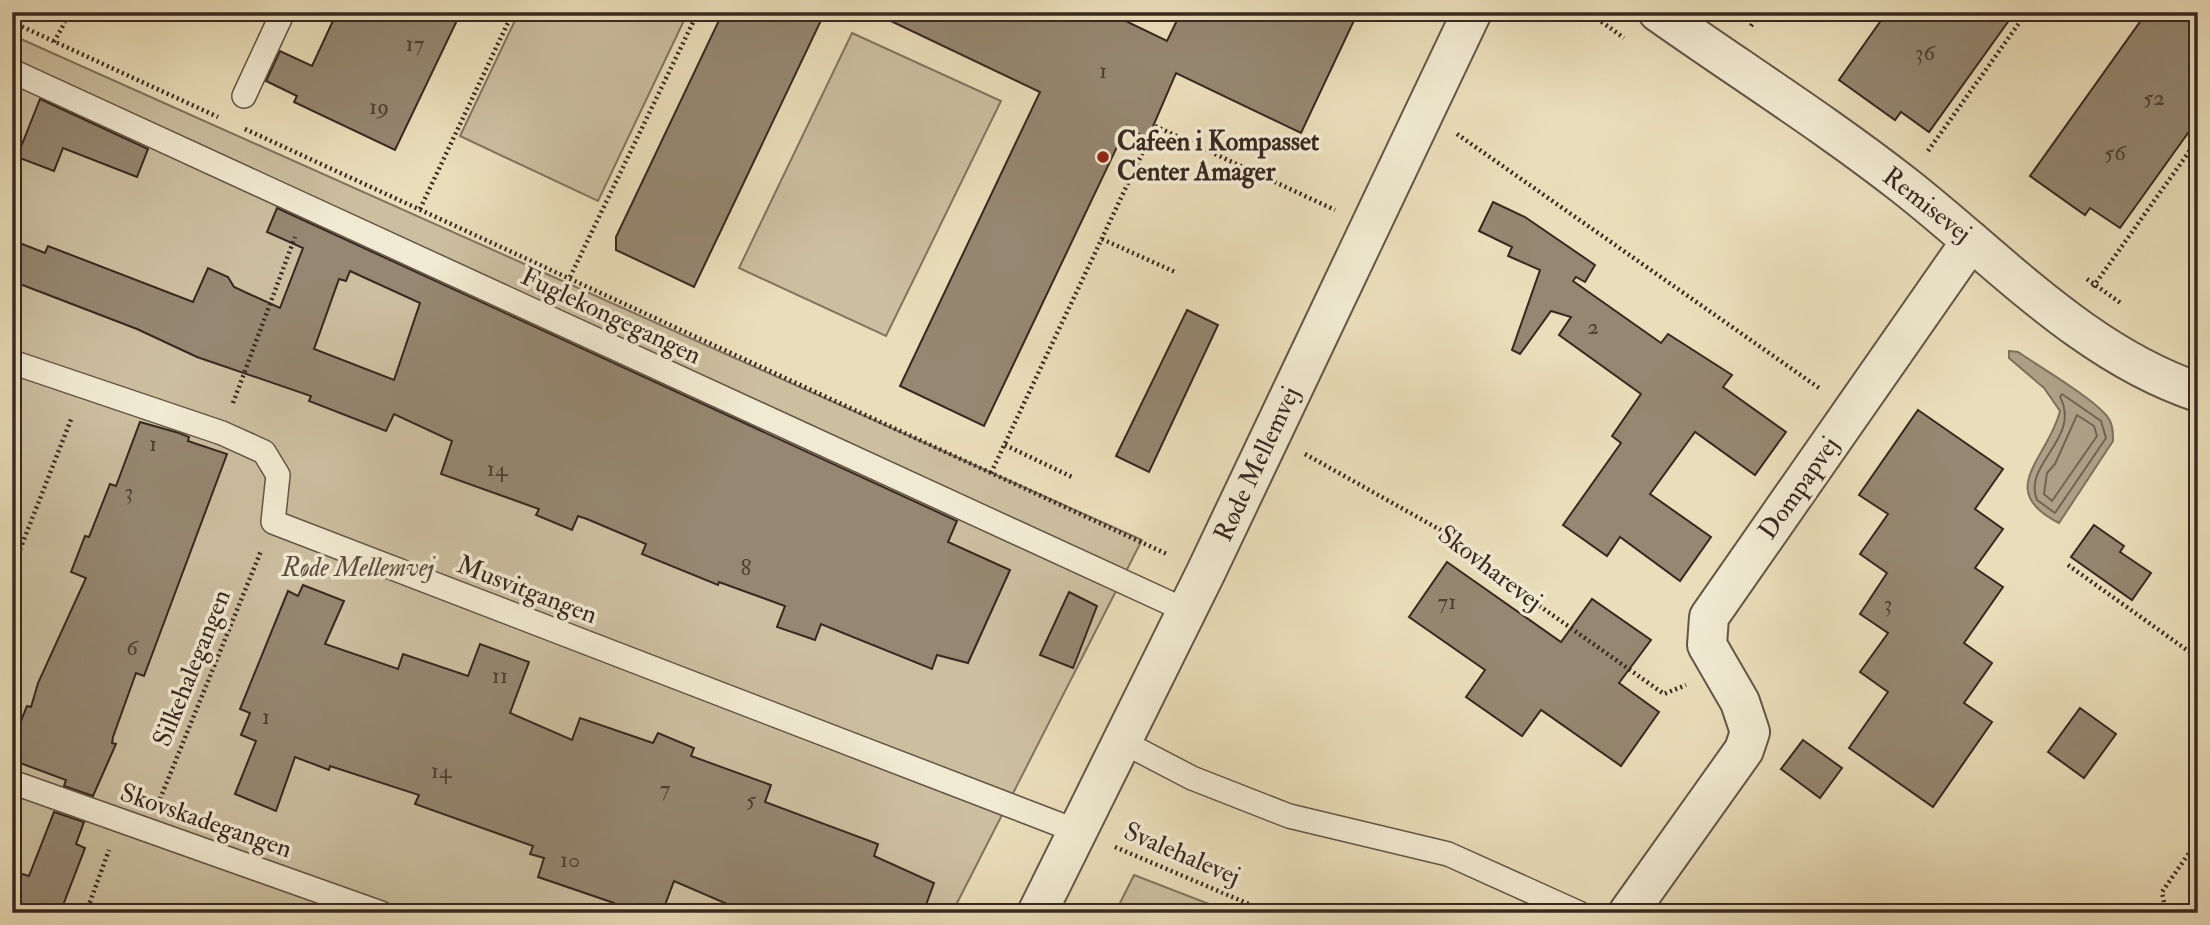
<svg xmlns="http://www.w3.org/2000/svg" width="2210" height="925" viewBox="0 0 2210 925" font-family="'IM FELL Double Pica',serif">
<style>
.green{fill:#ccbfa0;stroke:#827460;stroke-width:2}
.water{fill:#ada086;stroke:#7e705e;stroke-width:2}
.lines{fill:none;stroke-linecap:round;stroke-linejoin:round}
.shore{stroke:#726454;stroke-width:2}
.building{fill:#958771;stroke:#382821;stroke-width:2;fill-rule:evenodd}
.service-casing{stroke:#645647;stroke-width:26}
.minor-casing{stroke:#645647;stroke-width:42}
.tertiary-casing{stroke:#645647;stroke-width:42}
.path{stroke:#382821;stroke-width:4.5;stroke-dasharray:2 3.5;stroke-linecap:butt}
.service{stroke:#f1ead2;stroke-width:23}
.minor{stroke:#f1ead2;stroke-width:38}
.tertiary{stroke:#f1ead2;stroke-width:38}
.poi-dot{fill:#8f2418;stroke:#f1ead2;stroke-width:2.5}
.labels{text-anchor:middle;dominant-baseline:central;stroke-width:7;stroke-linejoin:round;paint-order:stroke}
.number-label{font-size:23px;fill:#4f4035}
.poi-label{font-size:26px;font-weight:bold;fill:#382821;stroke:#f1ead2;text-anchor:start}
.street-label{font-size:26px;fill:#382821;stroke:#f1ead2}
.park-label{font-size:26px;font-style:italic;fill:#5d4e41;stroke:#f1ead2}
</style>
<rect width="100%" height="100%" fill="#eadeba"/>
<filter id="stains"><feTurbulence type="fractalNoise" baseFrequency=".00286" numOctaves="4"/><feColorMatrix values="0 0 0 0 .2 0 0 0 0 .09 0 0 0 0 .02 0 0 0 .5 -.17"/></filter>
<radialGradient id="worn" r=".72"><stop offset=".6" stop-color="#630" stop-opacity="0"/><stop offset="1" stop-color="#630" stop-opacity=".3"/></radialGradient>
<!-- green -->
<g class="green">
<polygon points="519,12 688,12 598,201 460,136"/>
<polygon points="852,33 1001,101 886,336 739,268"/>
<polygon points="12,35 1142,540 952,913 12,913"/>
<polygon points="1134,875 1230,912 1231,913 1115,913"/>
</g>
<!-- water -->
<path class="water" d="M2009,351L2018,352C2037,365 2098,401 2109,419C2113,425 2113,433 2113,441L2059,523C1994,490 2048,459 2060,411L2044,388L2009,358Z"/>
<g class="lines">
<!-- shore -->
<g class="shore">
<path d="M2062,394L2101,421L2106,438L2055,513L2037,500C2022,464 2082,438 2060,397Z"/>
<polygon points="2077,415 2094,426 2097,436 2052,501 2044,494 2047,473 2055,464"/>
</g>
</g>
<!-- building -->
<g class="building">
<polygon points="337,12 461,12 395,150 294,102 297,96 266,81 280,51 312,66"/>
<polygon points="723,12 825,12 694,287 616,250 616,237"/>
<polygon points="872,12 1107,12 1167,41 1181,12 1358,12 1301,133 1176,73 1148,138 1126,128 984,426 900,386 1040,92"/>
<polygon points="1887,12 2015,12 1929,132 1901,112 1895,120 1839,80"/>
<polygon points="2147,12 2198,12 2198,119 2120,228 2090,208 2085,215 2030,176"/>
<polygon points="40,99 148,149 137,177 63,148 54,171 17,157"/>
<polygon points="1493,202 1525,217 1595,265 1585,282 1576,277 1573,281 1661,343 1668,334 1732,375 1723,387 1786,432 1755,475 1695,432 1650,494 1711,537 1680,581 1620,537 1607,556 1563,525 1621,443 1612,436 1641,394 1559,335 1571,317 1551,311 1520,354 1512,350 1540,270 1508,256 1512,247 1479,231"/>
<path d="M277,208L957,521L948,542L1010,570L968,663L937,655L932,669L821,624L815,640L777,627L785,606L719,582L718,585L642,554L646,544L587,519L578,516L572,530L536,515L539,509L441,474L452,441L394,414L386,431L309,401L311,396L197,357L137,329L12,281V240L45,253L48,246L193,302L208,268L228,277L234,287L280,308L303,248L267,232ZM350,271L420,303L394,380L314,349L339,279L346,281Z"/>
<polygon points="1187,310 1218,325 1149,472 1116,456"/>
<polygon points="1918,410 2003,469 1975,509 2003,529 1975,568 2003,587 1964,643 1992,663 1964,703 1992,722 1933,807 1849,748 1888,692 1860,672 1888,633 1860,614 1887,573 1860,554 1888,514 1859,495"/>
<polygon points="140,422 179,433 189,437 188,441 227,454 144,676 136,673 113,737 112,743 116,744 93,796 64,786 66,780 12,760 12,743 27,706 31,707 38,683 86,578 71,572 85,536 89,537 110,484 116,486"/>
<polygon points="2094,525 2124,546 2120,552 2151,573 2132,600 2071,557"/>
<polygon points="1447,562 1561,642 1592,599 1651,640 1619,683 1659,712 1621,766 1541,710 1522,736 1466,697 1485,670 1409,617"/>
<polygon points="303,585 344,601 325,644 398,669 403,654 468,676 480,644 529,662 510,713 572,740 580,718 653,743 658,733 694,748 691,756 771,785 765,802 878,844 874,856 934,883 923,913 748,913 674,881 662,913 611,913 614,903 538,877 544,858 530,854 533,846 415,804 419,795 330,766 329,770 295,757 276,811 235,794 256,741 241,735 250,713 240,709 288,591 298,596"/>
<polygon points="1069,592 1097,606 1073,668 1040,655"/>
<polygon points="2080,708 2116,734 2084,778 2048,752"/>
<polygon points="1803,740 1842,768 1820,798 1781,769"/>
<polygon points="54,812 84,822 76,844 85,848 60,913 12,913 12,871 29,876"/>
</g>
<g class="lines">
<!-- service casing -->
<g class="service-casing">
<g id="service">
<polyline points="12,71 1187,611"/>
<polyline points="244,96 283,12"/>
<polyline points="12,362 222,433 264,452 278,475 273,522 1079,832"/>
<polyline points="1123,742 1192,778 1289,816 1448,854 1579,913"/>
<polyline points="12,782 381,913"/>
</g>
</g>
<!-- minor casing -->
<g class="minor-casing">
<g id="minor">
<path d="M1658,12C1740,70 1826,124 1905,186C1998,259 2084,354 2198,392"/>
<polyline points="1628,913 1744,750 1750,732 1740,702 1707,645 1709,617 1971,241"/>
</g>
</g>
<!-- tertiary casing -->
<g class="tertiary-casing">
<polyline id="tertiary" points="1037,913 1206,572 1472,12"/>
</g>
<!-- path -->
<g class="path">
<polyline points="1588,12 1624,38"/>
<polyline points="12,22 218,117"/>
<polyline points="1751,26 1760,12"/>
<polyline points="54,42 65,22"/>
<polyline points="1155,126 1335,210"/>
<polyline points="245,129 1169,555"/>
<polyline points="1457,134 1819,388"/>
<polyline points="1928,151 2027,12"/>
<polyline points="420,209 513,12"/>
<polyline points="1102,239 1175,272"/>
<polyline points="570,277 698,12"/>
<polyline points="2087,279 2122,304"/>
<polyline points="2093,287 2198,139"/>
<polyline points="233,403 295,237"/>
<polyline points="1005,445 1074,478"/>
<polyline points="1305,454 1462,542 1486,568 1664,694 1686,685"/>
<polyline points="991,473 1155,126"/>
<polyline points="2068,565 2198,658"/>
<polyline points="12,570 72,417"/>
<polyline points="160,799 261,551"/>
<polyline points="1115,847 1270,913"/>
<polyline points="86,913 109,850"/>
<polyline points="2166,913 2162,892 2189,853 2198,854"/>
</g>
<!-- service -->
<use href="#service" class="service"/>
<!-- minor -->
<use href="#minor" class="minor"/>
<!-- tertiary -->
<use href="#tertiary" class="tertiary"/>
</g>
<!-- markers -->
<circle class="poi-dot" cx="1103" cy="157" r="7"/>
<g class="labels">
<!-- number labels -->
<g class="number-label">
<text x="415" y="43">17</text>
<text x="1925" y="52">36</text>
<text x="1103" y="70">1</text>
<text x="2154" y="97">52</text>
<text x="379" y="106">19</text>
<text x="2115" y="152">56</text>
<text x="1593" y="326">2</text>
<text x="153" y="443">1</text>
<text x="497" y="468">14</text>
<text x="129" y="491">3</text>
<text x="746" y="567">8</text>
<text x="1447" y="601">71</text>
<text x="1888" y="603">3</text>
<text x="132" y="647">6</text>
<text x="500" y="675">11</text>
<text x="266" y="716">1</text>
<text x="441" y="770">14</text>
<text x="665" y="788">7</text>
<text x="751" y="799">5</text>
<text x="570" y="859">10</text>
</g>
<!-- poi labels -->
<g class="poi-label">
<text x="1117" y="142">Cafeen i Kompasset<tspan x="1117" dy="30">Center Amager</tspan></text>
</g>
<!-- street labels -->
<g class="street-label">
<text transform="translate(1927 205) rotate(38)">Remisevej</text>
<text transform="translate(611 316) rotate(25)">Fuglekongegangen</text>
<text transform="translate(1257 464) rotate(-65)">Røde Mellemvej</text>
<text transform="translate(1799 488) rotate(-55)">Dompapvej</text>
<text transform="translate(1490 568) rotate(37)">Skovharevej</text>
<text transform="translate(527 590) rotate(21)">Musvitgangen</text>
<text transform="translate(192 668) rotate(-68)">Silkehalegangen</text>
<text transform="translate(206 821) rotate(19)">Skovskadegangen</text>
<text transform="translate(1182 854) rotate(23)">Svalehalevej</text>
</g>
<!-- park labels -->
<g class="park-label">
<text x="358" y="568">Røde Mellemvej</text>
</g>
</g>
<!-- margin -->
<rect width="2210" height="925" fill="none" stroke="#eadeba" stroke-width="42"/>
<rect x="14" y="14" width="2182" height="897" fill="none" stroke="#382821" stroke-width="3.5"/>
<rect x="21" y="21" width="2168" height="883" fill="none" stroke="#382821" stroke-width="2"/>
<rect width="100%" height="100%" filter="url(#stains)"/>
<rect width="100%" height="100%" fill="url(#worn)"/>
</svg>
